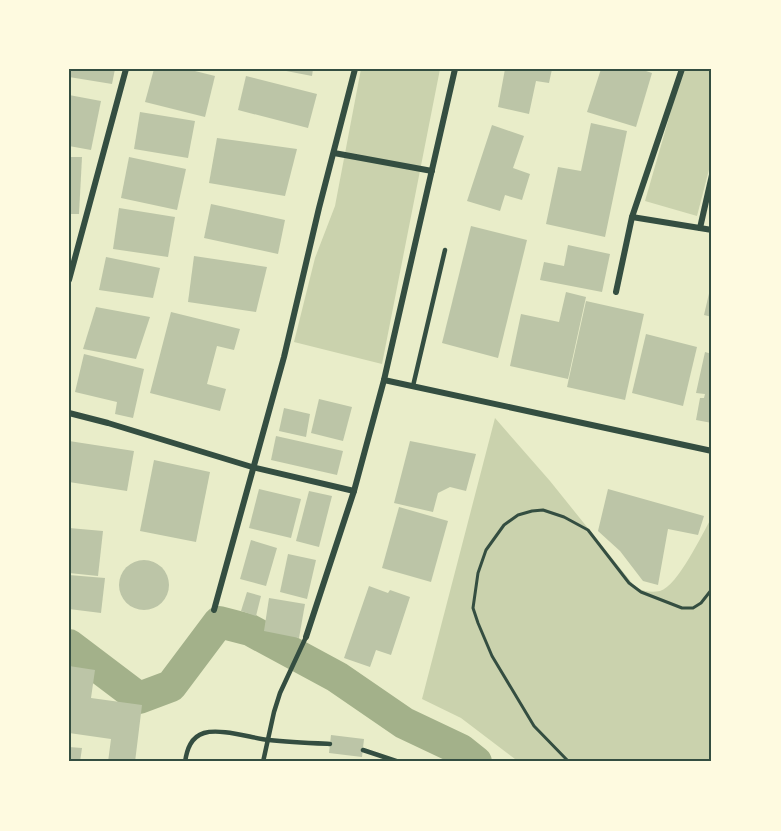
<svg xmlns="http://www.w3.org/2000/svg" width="781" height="831" viewBox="0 0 781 831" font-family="Manrope,sans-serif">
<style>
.green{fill:#cad2ad}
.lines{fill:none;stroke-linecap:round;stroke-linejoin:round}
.river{stroke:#a3b18a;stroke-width:32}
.building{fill:#bcc5a7}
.path{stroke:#344e41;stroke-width:3}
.service{stroke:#344e41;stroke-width:4.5}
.minor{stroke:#344e41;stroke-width:6}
.neatline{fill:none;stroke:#344e41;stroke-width:2}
</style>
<rect width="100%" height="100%" fill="#e9edc9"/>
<!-- green -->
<g class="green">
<polygon points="361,69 440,69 382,364 294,342 315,258 335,206"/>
<polygon points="683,69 712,69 712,158 697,216 645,201"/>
<path d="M495,418L550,481L636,588C644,591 651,593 660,591C678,586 702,534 712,517V762H519L461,718L422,699Z"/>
</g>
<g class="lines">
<!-- river -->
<polyline class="river" points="69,645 139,698 171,686 219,622 250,630 337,677 404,723 461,750 476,762"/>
</g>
<!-- building -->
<g class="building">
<polygon points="69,69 115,69 112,84 69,77"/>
<polygon points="154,69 187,69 215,76 205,117 145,102"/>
<polygon points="276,69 313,69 312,76"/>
<polygon points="505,69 552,69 549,83 536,81 529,114 498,107"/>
<polygon points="601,69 640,69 652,73 636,127 587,112"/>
<polygon points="246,76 317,94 308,128 238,110"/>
<polygon points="69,95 101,101 91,150 69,146"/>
<polygon points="140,112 195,121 188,158 134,149"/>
<polygon points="591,123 627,131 605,237 546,224 558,167 581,171"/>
<polygon points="492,125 524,136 513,168 530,174 522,200 505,195 500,211 467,201"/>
<polygon points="217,138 297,149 285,196 209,183"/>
<polygon points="69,157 82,157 79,214 69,214"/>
<polygon points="129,157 186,169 177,210 121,198"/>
<polygon points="211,204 285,220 278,254 204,238"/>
<polygon points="119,208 175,217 168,257 113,249"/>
<polygon points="471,226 527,240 498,358 442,343"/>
<polygon points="568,245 610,254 602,292 540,280 544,262 564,266"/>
<polygon points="194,256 267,267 256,312 188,302"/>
<polygon points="106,257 160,268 153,298 99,290"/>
<polygon points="711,285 712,285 712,317 704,315"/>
<polygon points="566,292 586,297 568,379 510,366 521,314 559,322"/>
<polygon points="586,301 644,314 625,400 567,387"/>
<polygon points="96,307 150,317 136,359 83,349"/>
<polygon points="171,312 240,329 234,350 217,346 207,384 226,389 220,411 150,393"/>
<polygon points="646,334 697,347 683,406 632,393"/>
<polygon points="705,352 712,354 712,423 696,420 700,398 704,398 705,394 696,393"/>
<polygon points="84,354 144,369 133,418 115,414 117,402 75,392"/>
<polygon points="319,399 352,407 343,441 311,433"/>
<polygon points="284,408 310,414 306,437 279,431"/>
<polygon points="276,436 343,451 337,475 271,460"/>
<polygon points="69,441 134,451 127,491 69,482"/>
<polygon points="410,441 476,454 466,491 450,487 438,493 433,512 394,503"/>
<polygon points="154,460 210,472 196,542 140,531"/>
<polygon points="259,489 301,499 291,538 249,528"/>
<polygon points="608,489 704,516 698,535 668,529 658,585 643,581 620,551 598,531"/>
<polygon points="309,491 332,496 319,547 296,541"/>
<polygon points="399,507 448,521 431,582 382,568"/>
<polygon points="69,528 103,531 98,576 69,573"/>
<polygon points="251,540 277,548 266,586 240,579"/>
<polygon points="288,554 316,560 307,599 280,592"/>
<circle cx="144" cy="585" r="25"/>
<polygon points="69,575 105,578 101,613 69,609"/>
<polygon points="369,586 388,593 390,590 410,597 391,655 376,650 370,667 344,658"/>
<polygon points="247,592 261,596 256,616 241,611"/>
<polygon points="269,598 305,604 299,638 264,631"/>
<polygon points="69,666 95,670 91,698 142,705 135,762 108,762 111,739 69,733"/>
<polygon points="331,735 364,739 362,757 329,753"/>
<polygon points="69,747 82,748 80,762 69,762"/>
</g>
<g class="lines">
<!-- path -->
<polyline class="path" points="569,762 534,726 492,656 478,623 473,608 478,573 486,550 504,525 518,515 532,511 543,510 564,517 588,530 629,583 641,592 682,608 693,608 701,603 712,589"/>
<!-- service -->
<g class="service">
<polyline points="413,386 445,250"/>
<polyline points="363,750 399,762"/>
<path d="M185,762C187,749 191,737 204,733C221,728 251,738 269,740C289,742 310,743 330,744"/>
<polyline points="263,762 274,712 280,693 306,637"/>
</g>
<!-- minor -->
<g class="minor">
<polyline points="334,153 432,171"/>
<polyline points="632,217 712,230"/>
<polyline points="700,228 712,175"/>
<polyline points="69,280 126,69"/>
<polyline points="616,292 632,217 682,69"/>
<polyline points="384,380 712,451"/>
<polyline points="69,413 108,423 252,467 354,491"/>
<polyline points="214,610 284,357 319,208 355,69"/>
<polyline points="306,637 354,491 384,380 455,69"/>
</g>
</g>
<!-- border -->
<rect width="781" height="831" fill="none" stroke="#fefae0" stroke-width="141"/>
<rect x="70" y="70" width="640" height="690" class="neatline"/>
</svg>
